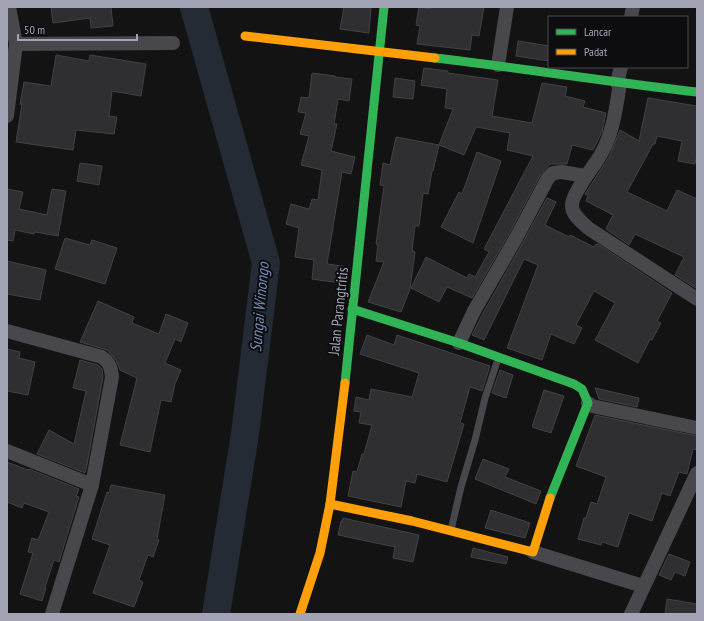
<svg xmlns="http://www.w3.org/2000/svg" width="704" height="621" viewBox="0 0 704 621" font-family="'PT Sans Narrow',sans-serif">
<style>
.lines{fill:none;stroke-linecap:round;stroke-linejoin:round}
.river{stroke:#252b35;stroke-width:28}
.building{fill:#2f2f31;stroke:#424247}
.lane{stroke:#47474c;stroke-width:7}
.street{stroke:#47474c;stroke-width:14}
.fast{stroke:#30b455;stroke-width:9}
.slow{stroke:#ff9f0a;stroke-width:9}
.labels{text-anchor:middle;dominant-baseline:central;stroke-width:4;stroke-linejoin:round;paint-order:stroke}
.street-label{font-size:15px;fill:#a2a4b6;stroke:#0d0d0f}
.water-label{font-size:16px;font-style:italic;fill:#758ab4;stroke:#0d0d0f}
</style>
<rect width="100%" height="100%" fill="#131313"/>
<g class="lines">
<!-- river -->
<polyline class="river" points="194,7 266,263 245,434 216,614"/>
</g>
<!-- building -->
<g class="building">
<polygon points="51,7 111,7 113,26 91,28 90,18 53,23"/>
<polygon points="344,7 371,7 369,33 340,29"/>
<polygon points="419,7 431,9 431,7 484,7 479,36 472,35 470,50 417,44 420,26 416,25"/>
<polygon points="518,41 549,46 549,61 516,56"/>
<polygon points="56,55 89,61 90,55 146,64 141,96 112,91 109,116 117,117 114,134 76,130 73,150 16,142 22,104 20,104 24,82 51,86"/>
<polygon points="424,68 448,71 448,73 498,80 492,116 532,123 542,83 567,87 565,96 585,101 583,107 606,113 602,132 593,150 572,145 567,164 550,164 541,174 509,234 472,298 447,287 439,302 411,288 426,257 467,278 469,274 475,277 489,252 484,249 533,156 507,150 510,133 476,127 464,155 439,145 453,109 445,108 447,89 421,85"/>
<polygon points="312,73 335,76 335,77 352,79 349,101 338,99 334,124 337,124 331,151 355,157 351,174 342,172 327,264 343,266 340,283 312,279 314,260 295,257 299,228 286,224 291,204 309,209 312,199 318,200 322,170 301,165 309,136 300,134 306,113 298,112 301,97 309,98"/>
<polygon points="395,78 415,81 413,99 393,97"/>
<polygon points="648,98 697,106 697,153 695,164 678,161 682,141 657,136 655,144 653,144 627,192 667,211 677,190 697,199 697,289 675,275 684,257 635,234 629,245 606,229 613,215 586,201 588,196 585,194 609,157 620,130 639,141"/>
<polygon points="396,137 439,145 433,171 432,171 428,194 423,193 419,226 415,226 412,250 415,252 410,289 401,312 368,302 384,262 376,261 378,245 376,244 384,186 380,185 383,163 390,165"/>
<polygon points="477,152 501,161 473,243 441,227 459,192 462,194"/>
<polygon points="80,163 102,166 99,185 77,181"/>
<polygon points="7,189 23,192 19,209 47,215 52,189 66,191 58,236 35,232 34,234 15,230 13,241 7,240"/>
<polygon points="547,198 556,202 545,225 569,237 570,235 594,247 596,244 598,244 672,293 657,321 661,323 652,340 650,339 638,363 595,340 615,303 594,291 576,325 582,328 574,344 551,334 542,360 507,348 538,265 524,259 484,340 472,335 482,315 523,242"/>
<polygon points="65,238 90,245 92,240 117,248 105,284 55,269"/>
<polygon points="7,261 46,270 40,300 7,294"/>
<polygon points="98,301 134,317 132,323 159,334 166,314 188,323 181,342 175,339 165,363 181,370 175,384 171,402 161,400 150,452 120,445 137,378 120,370 116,360 107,350 80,342"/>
<polygon points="367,335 394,345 397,335 490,366 482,391 470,387 460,423 464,424 447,482 417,474 415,483 406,481 401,507 348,496 353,471 357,472 362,454 364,454 372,425 359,423 361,412 354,411 356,397 369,400 371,389 412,397 419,373 360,354"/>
<polygon points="7,349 20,352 19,358 35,362 28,395 7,391"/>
<polygon points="80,360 98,365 102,369 103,377 86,470 85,473 37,454 49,430 74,444 86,391 73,388"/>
<polygon points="500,370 513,375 506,398 492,393"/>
<polygon points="595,388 639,398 637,407 599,399"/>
<polygon points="544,390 564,396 551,433 532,427"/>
<polygon points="595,415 697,436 697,450 693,449 687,474 679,472 670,496 662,493 652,521 629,513 618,547 602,542 601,545 578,539 584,518 586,518 591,502 597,504 606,477 576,466"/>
<polygon points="483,459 509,469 505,477 541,491 536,504 475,479"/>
<polygon points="7,462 28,470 29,469 79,489 76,496 79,497 59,562 54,560 45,587 46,588 42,601 20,594 33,553 28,552 32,538 38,540 49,512 24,503 22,508 7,502"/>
<polygon points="111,485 165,495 157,539 159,540 153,557 148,555 139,580 143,582 134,607 93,593 110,545 92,539 107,492 109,493"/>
<polygon points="491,510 530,523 525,538 485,528"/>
<polygon points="343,518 419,535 413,562 393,558 395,547 338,535 341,521 342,521"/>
<polygon points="473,548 508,557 506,564 471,557"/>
<polygon points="669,554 690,562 685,576 675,572 671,580 659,575"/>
<polygon points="667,599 697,604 697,614 665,614"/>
</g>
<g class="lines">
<!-- lane -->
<polyline class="lane" points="451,530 461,487 475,440 485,398 498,359"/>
<!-- street -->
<g class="street">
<polyline points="631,17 633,7"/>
<polyline points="16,44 173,43"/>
<polyline points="498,65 507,7"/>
<polyline points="617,83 621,67"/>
<path d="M620,83C616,110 612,140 596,162C590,171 571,196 572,206C572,215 582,222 588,228L697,299"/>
<polyline points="7,116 16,44 9,7"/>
<path d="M7,331L102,357C110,363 111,368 112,377L92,485L52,614"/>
<polyline points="459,343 474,311 516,238 548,178 553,173 562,172 585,176"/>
<polyline points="588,403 592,406 697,428"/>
<polyline points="7,451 92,485"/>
<polyline points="533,552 643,586"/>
<polyline points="631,614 697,473"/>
</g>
<!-- fast -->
<g class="fast">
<path d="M435,58C522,68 609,82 697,92"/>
<polyline points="352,309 459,343 574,384 582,389 588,403 550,498"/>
<polyline points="345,383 384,7"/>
</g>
<!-- slow -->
<g class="slow">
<polyline points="245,36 435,58"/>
<polyline points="330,504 412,521 533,552 550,498"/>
<polyline points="300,614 320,553 330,504 345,383"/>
</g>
</g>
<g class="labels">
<!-- street labels -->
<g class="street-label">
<text transform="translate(338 311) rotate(-84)">Jalan Parangtritis</text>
</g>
<!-- water labels -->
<g class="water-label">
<text transform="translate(259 307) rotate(-85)">Sungai Winongo</text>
</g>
</g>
<!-- border -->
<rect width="704" height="621" fill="none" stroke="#a2a4b6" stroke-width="16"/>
<!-- legend -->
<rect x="548" y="16" width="140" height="52" fill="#0d0d0f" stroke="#494952"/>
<rect x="556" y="29" width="20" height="6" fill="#30b455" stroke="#494952"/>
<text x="584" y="36" font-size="12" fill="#a2a4b6">Lancar</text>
<rect x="556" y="49" width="20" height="6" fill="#ff9f0a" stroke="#494952"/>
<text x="584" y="56" font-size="12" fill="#a2a4b6">Padat</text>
<!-- scale -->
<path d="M18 34v6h119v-6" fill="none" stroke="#a2a4b6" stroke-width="2"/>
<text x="24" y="34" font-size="12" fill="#a2a4b6" stroke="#0d0d0f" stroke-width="3" paint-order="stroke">50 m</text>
</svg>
